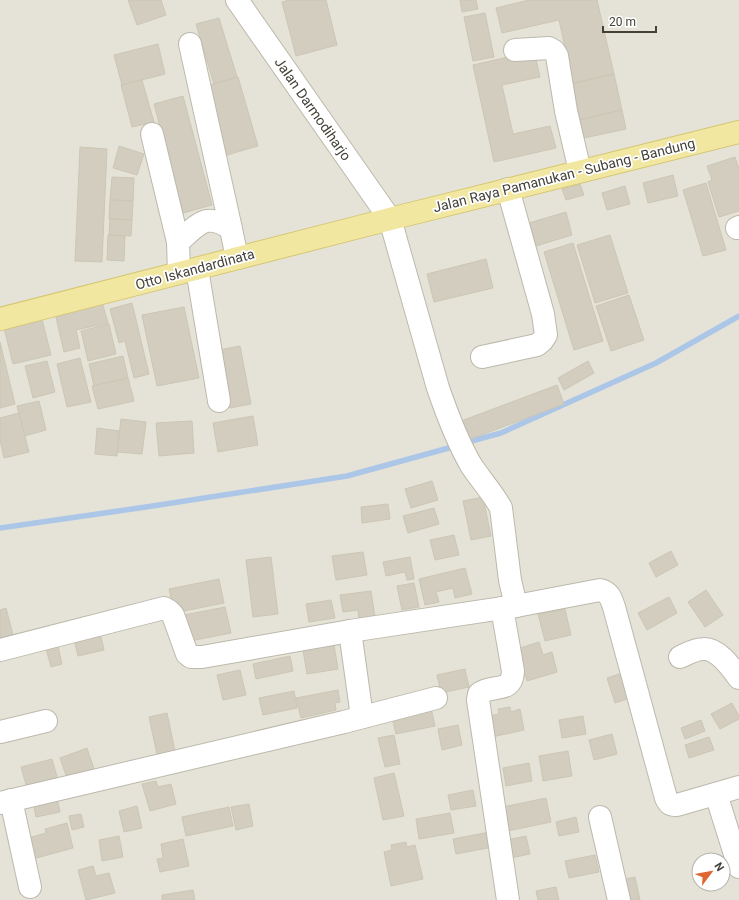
<svg xmlns="http://www.w3.org/2000/svg" width="739" height="900" viewBox="0 0 739 900" font-family="Roboto,sans-serif">
<style>
.residential{fill:#e5e3d7;fill-rule:evenodd}
.lines{fill:none;stroke-linecap:round;stroke-linejoin:round}
.stream{stroke:#acc6e7;stroke-width:5.5}
.building{fill:#d2cdbf;stroke:#ccc6b3}
.minor-casing{stroke:#bcb9ac;stroke-width:24}
.major-casing{stroke:#d5c673;stroke-width:24}
.minor{stroke:#fff;stroke-width:22}
.major{stroke:#f2e7a1;stroke-width:22}
.labels{text-anchor:middle;dominant-baseline:central;stroke-width:3.5;stroke-linejoin:round;paint-order:stroke}
.street-label{font-size:14px;fill:#444138;stroke:#fff}
</style>
<rect width="100%" height="100%" fill="#f2f0e8"/>
<!-- residential -->
<path class="residential" d="M0,0H739V900H0ZM699,860H723V884H699Z"/>
<g class="lines">
<!-- stream -->
<g class="stream">
<polyline points="464,443 501,433 656,363 739,316"/>
<polyline points="0,528 146,507 347,476 456,446"/>
</g>
</g>
<!-- building -->
<g class="building">
<polygon points="128,0 161,0 166,15 137,25"/>
<polygon points="289,0 326,0 337,45 296,56 282,2"/>
<polygon points="460,0 476,0 478,9 462,12"/>
<polygon points="529,0 597,0 614,74 573,83 559,20 502,33 496,8"/>
<polygon points="485,13 494,57 473,61 464,17"/>
<polygon points="219,18 237,77 214,84 196,24"/>
<polygon points="158,44 165,74 122,85 114,55"/>
<polygon points="534,51 540,77 502,85 513,134 550,126 556,148 494,162 473,65"/>
<polygon points="614,74 622,110 579,120 571,84"/>
<polygon points="238,77 258,146 227,155 207,86"/>
<polygon points="142,80 154,122 132,127 121,85"/>
<polygon points="183,96 212,205 183,213 154,104"/>
<polygon points="622,110 626,129 584,138 580,120"/>
<polygon points="119,146 144,154 137,175 113,168"/>
<polygon points="80,147 107,149 102,262 75,261"/>
<polygon points="735,157 739,169 739,211 719,217 708,182 712,180 707,166"/>
<polygon points="673,175 678,196 648,203 643,183"/>
<polygon points="112,177 134,178 133,201 110,200"/>
<polygon points="706,183 726,250 703,256 683,190"/>
<polygon points="580,184 584,195 566,200 562,189"/>
<polygon points="625,186 630,204 607,210 602,193"/>
<polygon points="110,200 133,201 132,220 109,219"/>
<polygon points="566,212 572,235 536,246 529,223"/>
<polygon points="110,219 132,220 131,236 109,235"/>
<polygon points="108,235 125,236 124,261 107,260"/>
<polygon points="610,235 628,293 595,303 577,245"/>
<polygon points="573,243 603,341 574,350 544,252"/>
<polygon points="486,259 493,288 434,302 427,274"/>
<polygon points="629,295 644,340 611,351 596,306"/>
<polygon points="102,302 108,323 76,330 80,348 64,352 55,313"/>
<polygon points="132,303 149,374 134,378 125,341 119,343 110,309"/>
<polygon points="184,307 199,378 157,386 142,315"/>
<polygon points="42,319 51,355 13,364 4,328"/>
<polygon points="109,324 116,354 88,361 81,331"/>
<polygon points="0,342 15,404 0,408"/>
<polygon points="240,346 251,404 230,408 219,350"/>
<polygon points="123,356 128,378 94,386 89,364"/>
<polygon points="80,358 91,402 67,407 57,364"/>
<polygon points="47,361 55,392 33,398 25,366"/>
<polygon points="588,361 594,373 564,390 558,378"/>
<polygon points="128,378 134,401 98,409 92,386"/>
<polygon points="557,385 564,404 468,440 461,421"/>
<polygon points="39,401 46,430 24,436 17,406"/>
<polygon points="19,413 29,452 4,458 0,440 0,418"/>
<polygon points="253,416 258,445 218,452 213,423"/>
<polygon points="121,419 146,422 142,454 117,452"/>
<polygon points="192,421 194,453 159,456 156,423"/>
<polygon points="97,428 119,431 117,456 95,454"/>
<polygon points="432,481 438,500 411,508 405,489"/>
<polygon points="483,497 491,536 471,540 463,501"/>
<polygon points="388,504 390,519 362,523 361,507"/>
<polygon points="434,508 439,524 408,533 403,516"/>
<polygon points="454,535 459,555 435,560 430,540"/>
<polygon points="671,551 678,565 656,577 649,563"/>
<polygon points="363,552 367,575 336,580 332,556"/>
<polygon points="271,557 278,614 253,617 246,560"/>
<polygon points="410,557 414,579 407,580 405,572 386,576 383,562"/>
<polygon points="465,568 472,594 455,598 453,588 436,592 439,602 425,605 419,579"/>
<polygon points="219,579 224,603 174,613 169,589"/>
<polygon points="414,583 419,607 402,610 397,586"/>
<polygon points="706,590 723,615 705,627 688,602"/>
<polygon points="371,591 375,618 359,620 358,610 343,612 340,595"/>
<polygon points="669,597 677,613 647,630 638,613"/>
<polygon points="331,600 335,618 309,622 306,604"/>
<polygon points="225,607 231,633 190,641 184,615"/>
<polygon points="6,608 13,635 0,638 0,610"/>
<polygon points="565,609 571,635 545,641 538,614"/>
<polygon points="100,633 104,650 78,656 74,639"/>
<polygon points="333,639 338,669 307,674 302,644"/>
<polygon points="57,642 62,664 51,667 45,645"/>
<polygon points="539,642 543,655 552,652 557,672 527,681 517,649"/>
<polygon points="290,656 293,671 256,679 253,664"/>
<polygon points="465,669 469,687 441,693 437,675"/>
<polygon points="240,670 246,695 223,700 217,675"/>
<polygon points="625,672 633,697 615,703 607,678"/>
<polygon points="338,690 340,702 335,703 336,710 301,718 296,698"/>
<polygon points="294,691 297,708 263,715 259,698"/>
<polygon points="732,703 739,716 739,719 720,729 711,714"/>
<polygon points="430,704 435,726 396,734 391,713"/>
<polygon points="510,707 511,712 520,709 524,730 492,737 488,716 499,714 498,709"/>
<polygon points="167,713 176,756 158,759 149,717"/>
<polygon points="583,716 586,734 562,738 559,720"/>
<polygon points="701,720 705,731 685,739 681,728"/>
<polygon points="458,725 462,745 442,750 438,729"/>
<polygon points="612,734 617,754 594,760 589,740"/>
<polygon points="394,735 400,764 385,767 378,738"/>
<polygon points="709,737 714,750 689,758 685,745"/>
<polygon points="87,748 94,769 67,778 60,758"/>
<polygon points="568,751 572,776 543,781 539,756"/>
<polygon points="52,759 58,780 27,788 21,767"/>
<polygon points="529,763 532,781 506,786 503,768"/>
<polygon points="394,773 404,816 383,820 374,778"/>
<polygon points="156,781 158,787 171,784 176,804 150,811 142,784"/>
<polygon points="473,790 476,806 451,810 448,795"/>
<polygon points="57,798 60,812 36,817 33,803"/>
<polygon points="546,798 551,822 503,832 498,808"/>
<polygon points="249,804 253,826 236,830 231,807"/>
<polygon points="137,806 142,828 124,832 119,811"/>
<polygon points="229,807 233,826 186,836 182,817"/>
<polygon points="450,813 454,833 419,839 416,819"/>
<polygon points="81,814 84,827 72,830 69,816"/>
<polygon points="576,817 579,832 559,836 556,822"/>
<polygon points="67,823 73,848 33,859 28,838 46,833 45,829"/>
<polygon points="495,831 498,846 456,854 453,839"/>
<polygon points="119,836 123,857 102,861 99,840"/>
<polygon points="526,836 530,854 506,859 502,841"/>
<polygon points="183,839 189,866 160,872 157,859 163,858 161,844"/>
<polygon points="406,842 407,847 415,845 423,879 391,886 384,852 392,850 391,845"/>
<polygon points="595,855 599,872 569,878 565,861"/>
<polygon points="93,866 96,876 109,873 115,893 86,900 78,870"/>
<polygon points="635,877 640,900 622,900 617,881"/>
<polygon points="556,887 559,900 538,900 536,891"/>
<polygon points="193,890 195,900 162,900 162,895"/>
</g>
<g class="lines">
<!-- minor casing -->
<g class="minor-casing">
<g id="minor">
<path d="M237,0L390,219L438,388C447,414 457,441 471,465C480,479 493,493 501,508L510,580L516,606"/>
<polyline points="190,44 231,229"/>
<polyline points="515,50 549,48 554,51 557,56 566,111 580,171"/>
<polyline points="152,134 178,242"/>
<polyline points="737,228 739,227"/>
<polyline points="197,269 219,401"/>
<path d="M179,273L178,242C198,225 206,211 231,229L237,258"/>
<polyline points="482,357 537,345 542,341 546,335 543,314 508,189"/>
<path d="M502,608L513,671C512,695 493,683 479,694L478,700L508,900"/>
<polyline points="350,631 362,717"/>
<path d="M0,650L164,608L169,611L173,615L187,654L191,657H202L350,631L516,606L600,590C609,592 611,598 614,607L666,798C669,804 670,805 677,805L739,787"/>
<path d="M680,657C687,654 695,649 703,649C718,648 731,667 739,678"/>
<polyline points="0,732 46,721"/>
<polyline points="716,794 739,867"/>
<polyline points="11,800 30,887"/>
<polyline points="0,803 344,722 436,698"/>
<polyline points="600,817 619,900"/>
</g>
</g>
<!-- major casing -->
<g class="major-casing">
<polyline id="major" points="0,319 390,219 739,132"/>
</g>
<!-- minor -->
<use href="#minor" class="minor"/>
<!-- major -->
<use href="#major" class="major"/>
</g>
<g class="labels">
<!-- street labels -->
<g class="street-label">
<text transform="translate(313 109) rotate(55)">Jalan Darmodiharjo</text>
<text transform="translate(564 175) rotate(-14)">Jalan Raya Pamanukan - Subang - Bandung</text>
<text transform="translate(195 269) rotate(-15)">Otto Iskandardinata</text>
</g>
</g>
<!-- north arrow -->
<g transform="translate(711 872) rotate(58)"><circle r="19" fill="#ffffff" stroke="#b4b3af"/>
<path d="M0-3L7 15L0 10L-7 15Z" fill="#e06631"/>
<text y="-6" font-size="11" font-weight="bold" text-anchor="middle" fill="#444138">N</text>
</g>
<!-- scale -->
<path d="M603 26v6h53v-6" fill="none" stroke="#444138" stroke-width="2"/>
<text x="609" y="26" font-size="12" fill="#444138" stroke="#ffffff" stroke-width="3" paint-order="stroke">20 m</text>
</svg>
